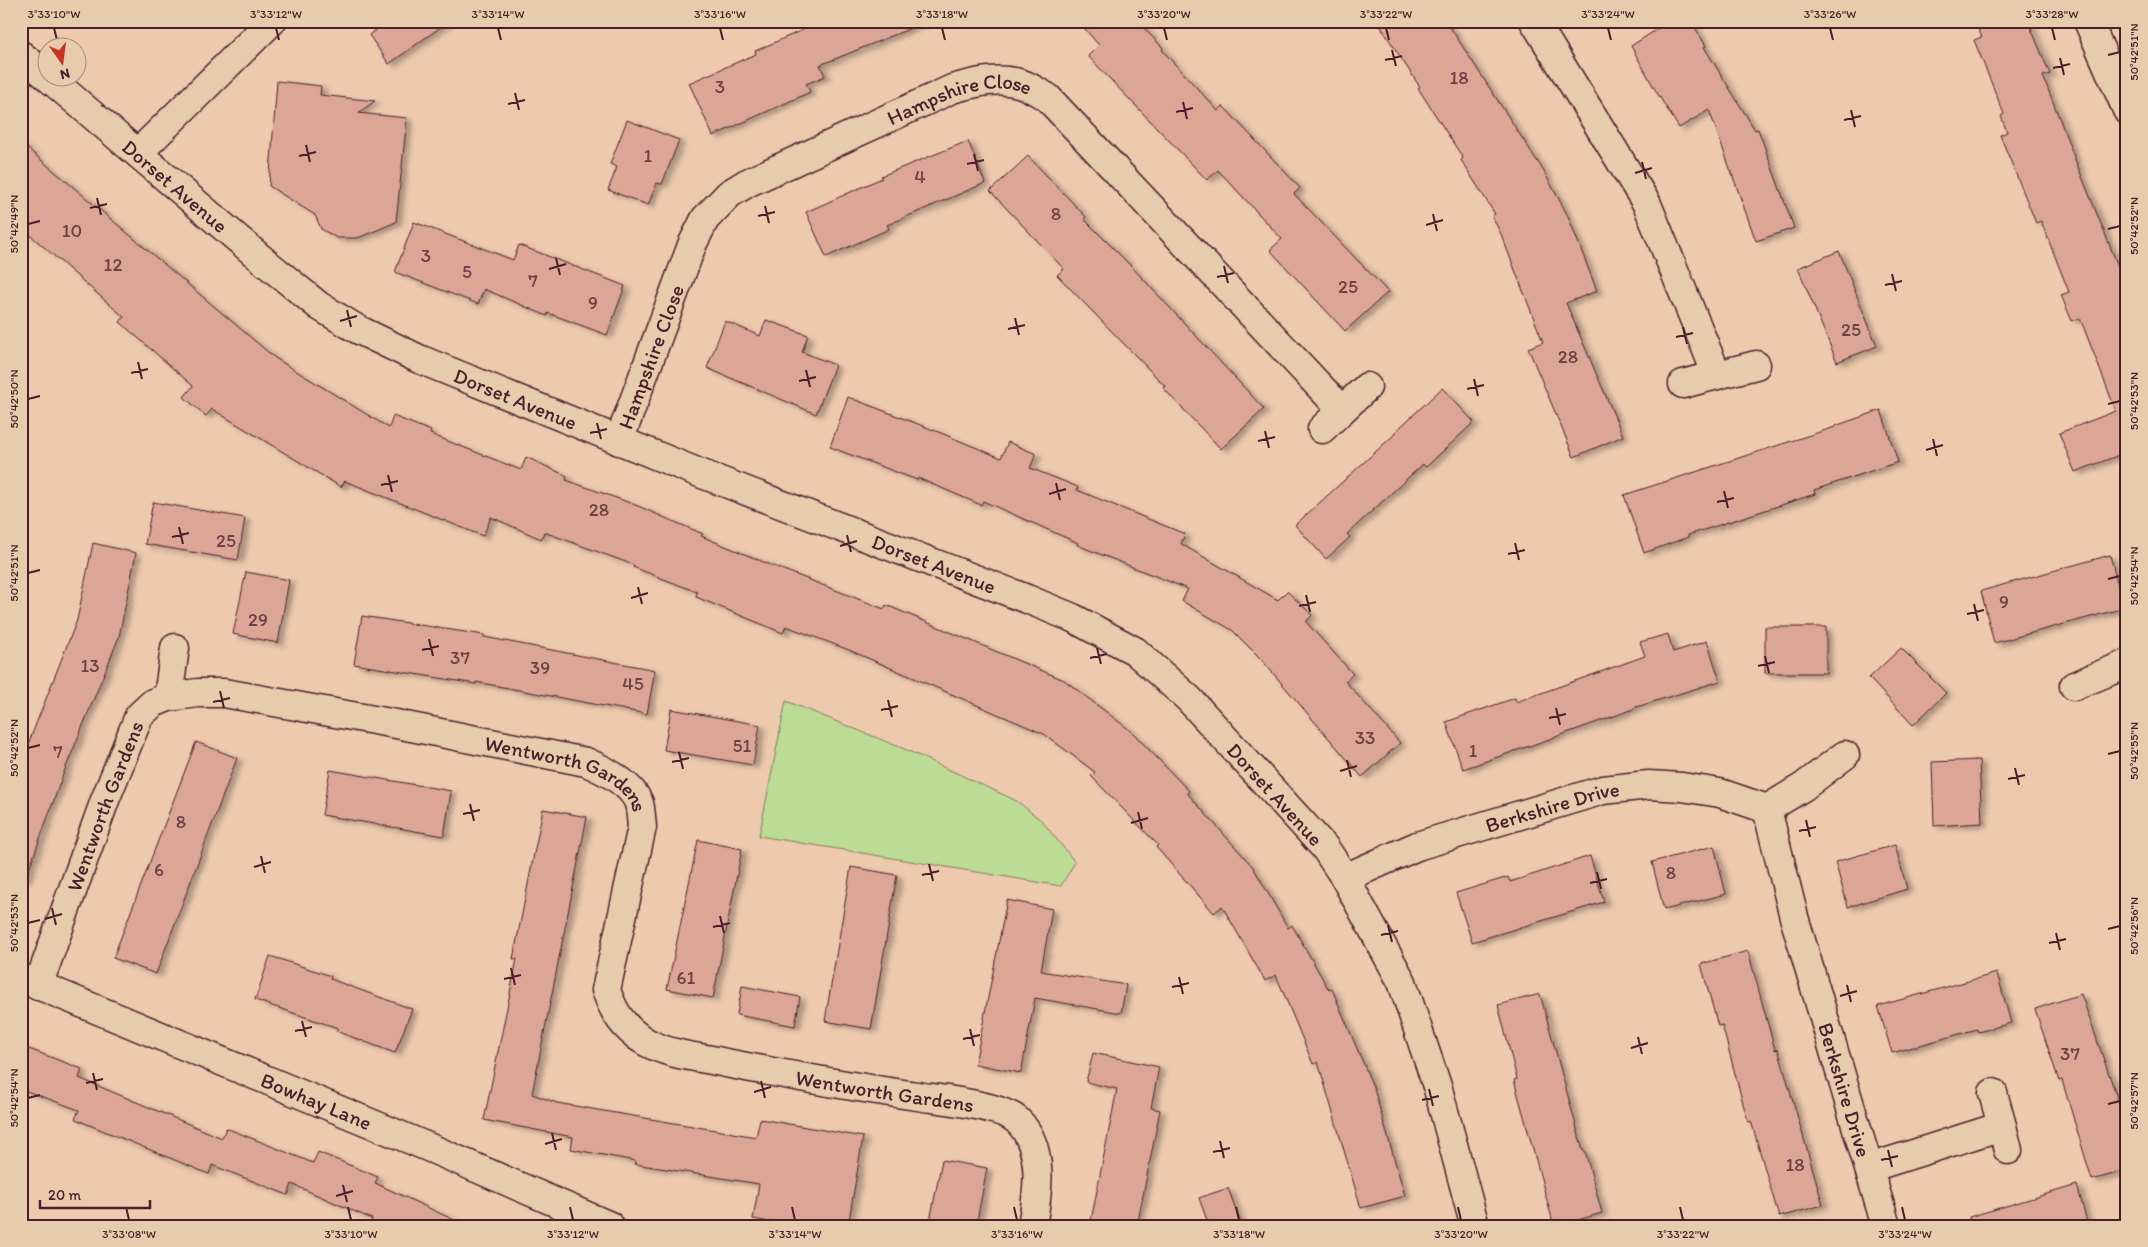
<svg xmlns="http://www.w3.org/2000/svg" width="2148" height="1247" viewBox="0 0 2148 1247" font-family="Itim,sans-serif">
<style>
.green{fill:#bcdb94;stroke:#837d60}
.building{fill:#dca697;stroke:#4a1f2b;filter:url(#shadow)}
.lines{fill:none;stroke-linecap:round;stroke-linejoin:round}
.minor-casing{stroke:#4a1f2b;stroke-width:31}
.minor{stroke:#e6ccad;stroke-width:28}
.ticks{fill:none;stroke:#4a1f2b;stroke-width:2}
.labels{text-anchor:middle;dominant-baseline:central;stroke-width:4;stroke-linejoin:round;paint-order:stroke}
.number-label{font-size:19px;fill:#6e4146}
.street-label{font-size:21px;fill:#4a1f2b;stroke:#e6ccad}
.neatline{fill:none;stroke:#4a1f2b;stroke-width:2}
.ticks-label{font-size:12px;text-anchor:middle;fill:#4a1f2b}
</style>
<defs>
<filter id="shadow"><feDropShadow dx="5.5" dy="3" stdDeviation="2.5" flood-color="#0004"/></filter>
</defs>
<rect width="100%" height="100%" fill="#edcaae"/>
<filter id="ink" filterUnits="userSpaceOnUse"><feTurbulence type="fractalNoise" baseFrequency=".02" numOctaves="2"/><feDisplacementMap in="SourceGraphic" scale="10" xChannelSelector="R" yChannelSelector="G"/><feConvolveMatrix kernelMatrix="1 2 1 2 8 2 1 2 1" color-interpolation-filters="sRGB"/></filter>
<g filter="url(#ink)">
<!-- green -->
<polygon class="green" points="786,701 902,748 1017,801 1042,821 1075,862 1061,886 759,836"/>
<!-- building -->
<g class="building">
<polygon points="388,21 449,21 389,64 369,35"/>
<polygon points="823,21 926,22 820,65 825,76 806,84 810,92 713,136 689,83 756,54 755,51"/>
<polygon points="1078,21 1137,21 1163,48 1162,50 1218,111 1223,106 1300,188 1294,194 1388,292 1345,331 1270,250 1282,239 1218,170 1207,180 1088,56 1099,45"/>
<polygon points="1377,21 1446,21 1543,170 1568,216 1597,291 1566,303 1623,436 1574,457 1528,348 1543,342 1501,234 1492,216 1495,214 1461,160 1463,158 1418,88 1420,87"/>
<polygon points="1670,21 1691,21 1706,46 1704,47 1755,130 1758,129 1794,228 1756,241 1709,110 1679,128 1656,91 1631,46"/>
<polygon points="1974,21 2028,21 2050,74 2043,76 2078,167 2120,271 2127,268 2127,452 2075,472 2059,433 2116,411 2080,318 2072,321 2061,295 2069,292 2041,221 2036,223 2000,135 2007,132 2001,116 2004,114 1974,40 1982,37"/>
<polygon points="277,81 321,86 320,95 375,101 358,113 407,118 396,222 358,238 337,238 321,229 315,215 269,186"/>
<polygon points="627,120 679,140 662,184 657,183 648,205 608,190 617,167 610,164"/>
<polygon points="968,141 985,183 887,225 889,229 826,257 806,212 882,178 881,176"/>
<polygon points="21,143 275,358 389,428 393,416 431,431 430,434 521,470 526,457 567,476 566,480 633,504 703,534 701,536 771,565 884,609 886,605 1064,680 1131,731 1189,791 1187,793 1253,867 1288,928 1292,925 1329,990 1332,989 1374,1089 1405,1196 1361,1208 1318,1062 1313,1064 1276,975 1265,981 1222,906 1214,913 1156,847 1158,845 1091,776 1095,772 1044,734 849,650 786,626 783,633 696,597 697,592 633,567 634,565 544,532 541,539 491,517 483,536 345,481 341,487 212,409 206,416 184,397 193,386 120,322 124,317 21,227"/>
<polygon points="1028,156 1086,217 1084,219 1131,266 1264,409 1221,449 1163,388 1165,386 1057,275 1064,269 990,191"/>
<polygon points="414,222 513,260 519,245 625,286 607,335 548,313 547,316 484,289 478,304 395,272"/>
<polygon points="1839,251 1877,346 1837,362 1798,268"/>
<polygon points="766,320 808,335 802,352 835,365 816,414 707,368 725,321 760,336"/>
<polygon points="1442,388 1474,422 1426,467 1423,464 1347,534 1350,537 1326,559 1295,525 1395,434 1394,433"/>
<polygon points="848,397 936,431 1001,458 1008,442 1036,454 1030,468 1078,487 1077,490 1185,534 1181,544 1278,600 1287,591 1312,615 1306,622 1353,674 1345,681 1400,743 1362,777 1260,658 1232,630 1182,601 1188,589 1077,545 1078,543 983,501 981,505 918,478 917,480 830,447"/>
<polygon points="1881,410 1898,462 1814,490 1815,494 1688,535 1688,537 1644,553 1624,495 1835,427 1835,426"/>
<polygon points="153,502 245,518 238,560 145,544"/>
<polygon points="93,543 136,553 119,637 64,772 25,880 21,879 21,762 77,620"/>
<polygon points="2110,555 2124,608 1994,643 1981,591"/>
<polygon points="246,572 289,580 278,643 233,634"/>
<polygon points="362,616 484,635 484,637 655,670 647,714 476,682 476,684 354,664"/>
<rect x="1765" y="627" width="61" height="46"/>
<polygon points="1668,634 1673,652 1707,641 1720,681 1633,708 1634,709 1558,736 1463,769 1446,722 1515,698 1516,702 1645,656 1640,642"/>
<polygon points="1901,648 1946,693 1913,725 1869,678"/>
<polygon points="671,709 760,725 753,765 664,750"/>
<polygon points="196,742 237,758 156,974 113,958"/>
<polygon points="1979,760 1982,823 1934,826 1932,762"/>
<polygon points="330,770 451,791 444,836 322,815"/>
<polygon points="543,809 587,817 532,1094 557,1103 756,1137 760,1119 863,1137 848,1226 791,1226 753,1219 759,1184 635,1164 636,1161 571,1149 573,1137 484,1120 517,959 513,959"/>
<polygon points="698,840 742,849 713,998 667,989"/>
<polygon points="1895,845 1907,889 1848,907 1835,862"/>
<polygon points="1714,846 1726,894 1664,910 1652,862"/>
<polygon points="1590,856 1604,902 1472,942 1456,893 1508,877 1510,882"/>
<polygon points="851,867 897,875 871,1029 825,1021"/>
<polygon points="1007,900 1052,909 1041,971 1126,985 1121,1013 1035,998 1021,1073 975,1064"/>
<polygon points="1748,951 1775,1050 1778,1049 1823,1205 1779,1217 1751,1121 1748,1122 1722,1025 1718,1026 1701,964"/>
<polygon points="270,956 331,976 330,979 412,1009 395,1053 336,1031 338,1028 255,1000"/>
<polygon points="1997,973 2011,1023 1978,1032 1977,1029 1892,1053 1878,1006"/>
<polygon points="742,986 800,997 795,1026 737,1015"/>
<polygon points="1540,994 1583,1151 1585,1151 1602,1213 1557,1226 1554,1226 1514,1080 1517,1079 1498,1005"/>
<polygon points="2081,994 2127,1126 2127,1170 2092,1180 2062,1080 2059,1081 2035,1009"/>
<polygon points="21,1046 82,1069 79,1078 222,1138 226,1128 313,1163 318,1152 378,1177 375,1183 467,1226 369,1226 372,1219 292,1184 288,1195 212,1165 209,1174 75,1119 79,1110 21,1089"/>
<polygon points="1093,1053 1159,1067 1151,1108 1160,1110 1137,1226 1090,1226 1117,1089 1086,1082"/>
<polygon points="942,1160 987,1168 976,1226 929,1226"/>
<polygon points="2077,1185 2088,1226 1970,1226 1969,1217"/>
<polygon points="1228,1188 1242,1226 1209,1226 1199,1198"/>
</g>
<g class="lines">
<!-- minor casing -->
<g class="minor-casing">
<g id="minor">
<polyline points="1534,21 1647,204 1717,375 1756,365"/>
<polyline points="2088,21 2127,110"/>
<polyline points="21,55 48,77"/>
<path id="s1" d="M49,78L265,262L319,306L357,329L419,359L697,472L1027,599L1073,618L1135,651L1189,699L1325,848L1345,878L1402,982L1438,1089L1475,1226"/>
<polyline points="138,153 272,21"/>
<polyline points="1683,384 1717,375"/>
<polyline points="1322,429 1342,410"/>
<path id="s2" d="M619,441L692,245L705,219L729,194L747,183L952,89C974,83 999,76 1022,84C1031,87 1039,93 1047,97L1342,410L1367,387"/>
<polyline points="2074,686 2127,664"/>
<path id="s3" d="M168,697L198,693H224L396,724L586,762C605,770 631,783 639,803C641,810 641,820 642,827L606,990C614,1013 624,1029 646,1042C669,1055 700,1057 726,1063C792,1076 857,1088 924,1097C946,1100 1003,1106 1018,1121C1045,1148 1038,1193 1032,1226"/>
<polyline points="1767,809 1803,787 1845,755"/>
<path id="s4" d="M1345,878L1417,846L1603,790L1649,785L1682,787L1720,793L1767,809L1794,917L1886,1226"/>
<path id="s5" d="M21,978L428,1147L610,1226"/>
<path id="s6" d="M38,986L105,800L139,716L153,703L168,697L175,648"/>
<polyline points="1993,1093 2002,1126"/>
<polyline points="1869,1168 2002,1126 2008,1150"/>
</g>
</g>
<!-- minor -->
<use href="#minor" class="minor"/>
</g>
</g>
<!-- ticks -->
<path class="ticks" d="M54,28L57,40M276,28L279,40M498,28L501,40M720,28L723,40M942,28L945,40M1164,28L1167,40M1386,28L1389,40M1608,28L1611,40M1830,28L1833,40M2052,28L2055,40M1392,50L1396,66M2108,55L2120,52M2060,58L2064,75M1385,60L1402,56M2053,68L2070,64M515,93L519,110M1183,102L1187,119M508,104L525,100M1851,110L1855,127M1176,112L1193,108M1844,120L1861,116M306,145L310,162M974,154L978,171M299,156L316,152M1642,162L1646,179M967,164L984,160M1635,173L1652,168M97,198L101,215M765,206L769,223M90,208L107,204M1433,214L1437,231M758,216L775,212M28,224L40,221M1426,225L1443,220M2108,229L2120,226M556,258L560,275M1224,266L1228,283M549,269L566,264M1892,274L1896,291M1217,277L1234,273M1885,285L1902,281M347,310L351,327M1015,318L1019,335M340,321L357,316M1683,327L1687,344M1008,329L1025,325M1676,337L1693,333M138,362L142,379M806,370L810,387M131,373L148,369M1474,379L1478,396M799,381L816,377M1467,389L1484,385M28,399L40,396M2108,404L2120,401M597,423L601,439M1265,431L1269,448M590,433L607,429M1933,439L1937,456M1258,441L1275,437M1926,450L1943,445M388,475L392,492M1056,483L1060,500M381,485L398,481M1724,491L1728,508M1049,494L1066,489M1717,502L1734,498M179,527L183,544M847,535L851,552M172,537L189,533M1515,543L1519,560M840,546L857,541M1508,554L1525,550M28,573L40,570M2108,579L2120,576M638,587L642,604M1306,595L1310,612M631,598L648,593M1974,604L1978,621M1299,606L1316,602M1967,614L1984,610M429,639L433,656M1097,648L1101,664M422,650L439,646M1765,656L1769,673M1090,658L1107,654M1758,666L1775,662M220,691L224,708M888,700L892,717M213,702L230,698M1556,708L1560,725M881,710L898,706M1549,718L1566,714M28,748L40,745M679,752L683,769M2108,754L2120,751M1347,760L1351,777M672,762L689,758M2015,768L2019,785M1340,771L1357,766M2008,779L2025,775M470,804L474,821M1138,812L1142,829M463,814L480,810M1806,820L1810,837M1131,823L1148,818M1799,831L1816,827M261,856L265,873M929,864L933,881M254,867L271,862M1597,872L1601,889M922,875L939,871M1590,883L1607,879M52,908L56,925M720,916L724,933M45,919L62,914M28,923L40,920M1388,925L1392,942M713,927L730,923M2108,929L2120,926M2056,933L2060,950M1381,935L1398,931M2049,943L2066,939M511,968L515,985M1179,977L1183,994M504,979L521,975M1847,985L1851,1002M1172,987L1189,983M1840,996L1857,991M302,1021L306,1037M970,1029L974,1046M295,1031L312,1027M1638,1037L1642,1054M963,1039L980,1035M1631,1048L1648,1043M93,1073L97,1090M761,1081L765,1098M86,1083L103,1079M1429,1089L1433,1106M754,1092L771,1087M28,1098L40,1095M1422,1100L1439,1096M2108,1104L2120,1101M552,1133L556,1150M1220,1141L1224,1158M545,1144L562,1139M1888,1150L1892,1167M1213,1152L1230,1148M1881,1160L1898,1156M343,1185L347,1202M336,1196L353,1191M126,1207L129,1220M348,1207L351,1220M570,1207L573,1220M792,1207L795,1220M1014,1207L1017,1220M1236,1207L1239,1220M1458,1207L1461,1220M1680,1207L1683,1220M1902,1207L1905,1220"/>
<g class="labels">
<!-- number labels -->
<g class="number-label">
<text x="1459" y="77">18</text>
<text x="720" y="86">3</text>
<text x="648" y="155">1</text>
<text x="920" y="176">4</text>
<text x="1056" y="213">8</text>
<text x="72" y="230">10</text>
<text x="426" y="255">3</text>
<text x="113" y="264">12</text>
<text x="467" y="271">5</text>
<text x="533" y="280">7</text>
<text x="1348" y="286">25</text>
<text x="593" y="302">9</text>
<text x="1851" y="329">25</text>
<text x="1568" y="356">28</text>
<text x="599" y="509">28</text>
<text x="226" y="540">25</text>
<text x="2004" y="601">9</text>
<text x="258" y="619">29</text>
<text x="460" y="657">37</text>
<text x="90" y="665">13</text>
<text x="540" y="667">39</text>
<text x="633" y="683">45</text>
<text x="1365" y="737">33</text>
<text x="742" y="745">51</text>
<text x="1473" y="750">1</text>
<text x="58" y="751">7</text>
<text x="181" y="821">8</text>
<text x="159" y="869">6</text>
<text x="1671" y="872">8</text>
<text x="686" y="977">61</text>
<text x="2070" y="1053">37</text>
<text x="1795" y="1164">18</text>
</g>
<!-- street labels -->
<g class="street-label">
<text stroke="none"><textPath href="#s2" startOffset="525">Hampshire Close</textPath></text>
<text stroke="none"><textPath href="#s1" startOffset="166">Dorset Avenue</textPath></text>
<text stroke="none"><textPath href="#s2" startOffset="90">Hampshire Close</textPath></text>
<text stroke="none"><textPath href="#s1" startOffset="571">Dorset Avenue</textPath></text>
<text stroke="none"><textPath href="#s1" startOffset="1021">Dorset Avenue</textPath></text>
<text stroke="none"><textPath href="#s3" startOffset="412">Wentworth Gardens</textPath></text>
<text stroke="none"><textPath href="#s1" startOffset="1441">Dorset Avenue</textPath></text>
<text stroke="none"><textPath href="#s6" startOffset="192">Wentworth Gardens</textPath></text>
<text stroke="none"><textPath href="#s4" startOffset="220">Berkshire Drive</textPath></text>
<text stroke="none"><textPath href="#s4" startOffset="732">Berkshire Drive</textPath></text>
<text stroke="none"><textPath href="#s3" startOffset="996">Wentworth Gardens</textPath></text>
<text stroke="none"><textPath href="#s5" startOffset="320">Bowhay Lane</textPath></text>
</g>
</g>
<!-- margin -->
<rect width="2148" height="1247" fill="none" stroke="#e6ccad" stroke-width="55"/>
<!-- north arrow -->
<g transform="translate(62 62) rotate(166)"><circle r="24" fill="#e6ccad" stroke="#a88779"/>
<path d="M0-4L9 19L0 12L-9 19Z" fill="#c8321e"/>
<text y="-8" font-size="14" font-weight="bold" text-anchor="middle" fill="#4a1f2b">N</text>
</g>
<!-- scale -->
<path d="M40 1200v8h110v-8" fill="none" stroke="#4a1f2b" stroke-width="2.5"/>
<text x="48" y="1200" font-size="15" fill="#4a1f2b" stroke="#e6ccad" stroke-width="4" paint-order="stroke">20 m</text>
<rect x="28" y="28" width="2092" height="1192" class="neatline"/>
<g class="ticks-label">
<text x="54" y="18">3°33'10"W</text>
<text x="276" y="18">3°33'12"W</text>
<text x="498" y="18">3°33'14"W</text>
<text x="720" y="18">3°33'16"W</text>
<text x="942" y="18">3°33'18"W</text>
<text x="1164" y="18">3°33'20"W</text>
<text x="1386" y="18">3°33'22"W</text>
<text x="1608" y="18">3°33'24"W</text>
<text x="1830" y="18">3°33'26"W</text>
<text x="2052" y="18">3°33'28"W</text>
<text transform="translate(2134 52) rotate(-90)" y="4">50°42'51"N</text>
<text transform="translate(14 224) rotate(-90)" y="4">50°42'49"N</text>
<text transform="translate(2134 226) rotate(-90)" y="4">50°42'52"N</text>
<text transform="translate(14 399) rotate(-90)" y="4">50°42'50"N</text>
<text transform="translate(2134 401) rotate(-90)" y="4">50°42'53"N</text>
<text transform="translate(14 573) rotate(-90)" y="4">50°42'51"N</text>
<text transform="translate(2134 576) rotate(-90)" y="4">50°42'54"N</text>
<text transform="translate(14 748) rotate(-90)" y="4">50°42'52"N</text>
<text transform="translate(2134 751) rotate(-90)" y="4">50°42'55"N</text>
<text transform="translate(14 923) rotate(-90)" y="4">50°42'53"N</text>
<text transform="translate(2134 926) rotate(-90)" y="4">50°42'56"N</text>
<text transform="translate(14 1098) rotate(-90)" y="4">50°42'54"N</text>
<text transform="translate(2134 1101) rotate(-90)" y="4">50°42'57"N</text>
<text x="129" y="1238">3°33'08"W</text>
<text x="351" y="1238">3°33'10"W</text>
<text x="573" y="1238">3°33'12"W</text>
<text x="795" y="1238">3°33'14"W</text>
<text x="1017" y="1238">3°33'16"W</text>
<text x="1239" y="1238">3°33'18"W</text>
<text x="1461" y="1238">3°33'20"W</text>
<text x="1683" y="1238">3°33'22"W</text>
<text x="1905" y="1238">3°33'24"W</text>
</g>
</svg>
